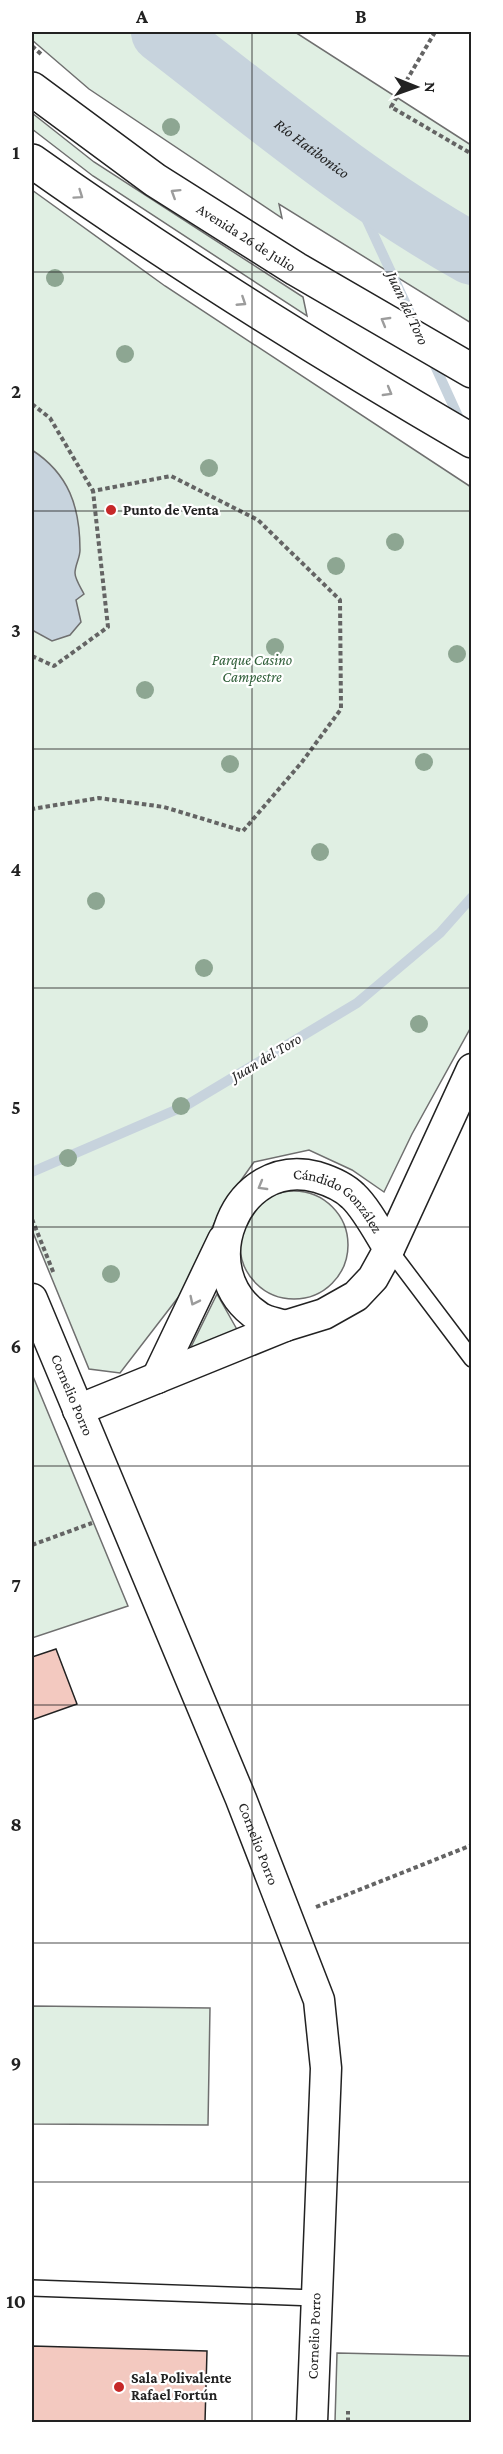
<svg xmlns="http://www.w3.org/2000/svg" width="503" height="2454" viewBox="0 0 503 2454" font-family="'Crimson Pro',serif">
<style>
.green{fill:#e0efe3;stroke:#6f6f6f;stroke-width:1.5}
.water{fill:#c7d3dd;stroke:#6f6f6f;stroke-width:1.5}
.lines{fill:none;stroke-linecap:round;stroke-linejoin:round}
.stream{stroke:#c7d3dd;stroke-width:10}
.river{stroke:#c7d3dd;stroke-width:62}
.building{fill:#f3c9c0;stroke:#222;stroke-width:1.5}
.service-casing{stroke:#222;stroke-width:18}
.minor-casing{stroke:#222;stroke-width:33}
.primary-casing{stroke:#222;stroke-width:36}
.path{stroke:#646464;stroke-width:4;stroke-dasharray:4.5 3;stroke-linecap:butt}
.service{stroke:#fff;stroke-width:15}
.minor{stroke:#fff;stroke-width:30}
.primary{stroke:#fff;stroke-width:33}
.tree{fill:#8da692}
.oneway{stroke:#9c9c9c}
.grid{fill:none;stroke:#222;stroke-width:1.5;stroke-opacity:0.55}
.poi-dot{fill:#c62828;stroke:#fff;stroke-width:2}
.labels{text-anchor:middle;dominant-baseline:central;stroke-width:4.5;stroke-linejoin:round;paint-order:stroke}
.street-label{font-size:15px;fill:#222;stroke:#fff}
.poi-label{font-size:15px;font-weight:bold;fill:#222;stroke:#fff;text-anchor:start}
.park-label{font-size:15px;font-style:italic;fill:#2f5e38;stroke:#fff}
.water-label{font-size:16px;font-style:italic;fill:#222;stroke:#fff}
.neatline{fill:none;stroke:#222;stroke-width:2}
.grid-label{font-size:20px;text-anchor:middle;font-weight:bold;fill:#222}
</style>
<rect width="100%" height="100%" fill="#fff"/>
<!-- green -->
<g class="green">
<polygon points="32,32 295,32 471,145 471,323 279,204 282,218 89,89 32,40"/>
<polygon points="32,113 94,162 303,297 307,316 93,176 32,129"/>
<polygon points="32,190 165,286 471,487 471,1027 412,1134 384,1192 352,1170 309,1150 254,1162 222,1207 180,1295 120,1373 89,1369 32,1230"/>
<circle cx="294" cy="1245" r="54"/>
<polygon points="217,1294 239,1333 189,1351"/>
<polygon points="32,1374 128,1606 32,1638"/>
<polygon points="32,2006 210,2008 208,2125 32,2124"/>
<polygon points="337,2353 471,2356 471,2422 335,2422"/>
</g>
<!-- water -->
<path class="water" d="M32,450C69,474 80,507 80,550C80,558 75,565 75,573C75,579 81,588 84,594L76,600L81,622L70,635L52,641L32,630Z"/>
<g class="lines">
<!-- stream -->
<g class="stream">
<polyline points="344,171 418,330"/>
<polyline points="431,357 462,425"/>
<polyline points="32,1172 187,1105 357,1003 440,933 472,897"/>
</g>
<!-- river -->
<path class="river" id="s1" d="M162,32C262,109 361,192 472,254"/>
</g>
<!-- building -->
<g class="building">
<polygon points="56,1649 77,1704 32,1720 32,1657"/>
<polygon points="32,2346 207,2351 205,2422 32,2422"/>
</g>
<g class="lines">
<!-- service casing -->
<g class="service-casing">
<g id="service">
<polyline points="389,1249 472,1359"/>
<polyline points="32,2288 315,2298"/>
</g>
</g>
<!-- minor casing -->
<g class="minor-casing">
<g id="minor">
<path id="s2" d="M32,1299L241,1799L319,2000L326,2068L312,2422"/>
<path id="s3" d="M285,1326C277,1323 266,1322 259,1317C189,1272 236,1155 317,1177C330,1181 343,1186 353,1196C366,1208 379,1233 389,1249"/>
<polyline points="157,1378 223,1240"/>
<polyline points="78,1410 285,1326 324,1314 356,1296 373,1278 389,1249 472,1069"/>
</g>
</g>
<!-- primary casing -->
<g class="primary-casing">
<g id="primary">
<path id="s4" d="M32,89L155,180L296,269L472,371"/>
<path d="M32,161C173,261 321,353 472,441"/>
</g>
</g>
<!-- path -->
<g class="path">
<polyline points="435,32 391,107 472,154"/>
<polyline points="32,46 42,55"/>
<polyline points="32,404 50,418 93,491 171,476 258,520 340,600 341,709 302,762 243,831 164,807 99,798 32,809"/>
<polyline points="32,656 54,666 108,627 93,491"/>
<polyline points="32,1219 54,1274"/>
<polyline points="32,1545 92,1523"/>
<polyline points="316,1907 472,1845"/>
<polyline points="348,2422 348,2411"/>
</g>
<!-- service -->
<use href="#service" class="service"/>
<!-- minor -->
<use href="#minor" class="minor"/>
<!-- primary -->
<use href="#primary" class="primary"/>
</g>
<!-- trees -->
<g class="tree">
<circle cx="171" cy="127" r="9"/>
<circle cx="55" cy="278" r="9"/>
<circle cx="125" cy="354" r="9"/>
<circle cx="209" cy="468" r="9"/>
<circle cx="395" cy="542" r="9"/>
<circle cx="336" cy="566" r="9"/>
<circle cx="275" cy="647" r="9"/>
<circle cx="457" cy="654" r="9"/>
<circle cx="145" cy="690" r="9"/>
<circle cx="424" cy="762" r="9"/>
<circle cx="230" cy="764" r="9"/>
<circle cx="320" cy="852" r="9"/>
<circle cx="96" cy="901" r="9"/>
<circle cx="204" cy="968" r="9"/>
<circle cx="419" cy="1024" r="9"/>
<circle cx="181" cy="1106" r="9"/>
<circle cx="68" cy="1158" r="9"/>
<circle cx="111" cy="1274" r="9"/>
</g>
<!-- one-way arrows -->
<defs><path id="oneway-chevron" d="M-2-3.5L2.5 0L-2 3.5" fill="none" stroke-width="1.6" stroke-linecap="round" stroke-linejoin="round" transform="scale(1.5)"/></defs>
<g class="oneway">
<use href="#oneway-chevron" transform="translate(175 193) rotate(-148)"/>
<use href="#oneway-chevron" transform="translate(79 195) rotate(35)"/>
<use href="#oneway-chevron" transform="translate(242 302) rotate(33)"/>
<use href="#oneway-chevron" transform="translate(385 321) rotate(-150)"/>
<use href="#oneway-chevron" transform="translate(388 392) rotate(30)"/>
<use href="#oneway-chevron" transform="translate(262 1186) rotate(150)"/>
<use href="#oneway-chevron" transform="translate(194 1301) rotate(116)"/>
</g>
<!-- grid -->
<path class="grid" d="M252,32V2422M32,272H472M32,511H472M32,749H472M32,988H472M32,1227H472M32,1466H472M32,1705H472M32,1943H472M32,2182H472"/>
<!-- markers -->
<g class="poi-dot">
<circle cx="111" cy="510" r="6"/>
<circle cx="119" cy="2387" r="6"/>
</g>
<g class="labels">
<!-- street labels -->
<g class="street-label">
<text stroke="none"><textPath href="#s4" startOffset="261">Avenida 26 de Julio</textPath></text>
<text stroke="none"><textPath href="#s3" startOffset="272">Cándido González</textPath></text>
<text stroke="none"><textPath href="#s2" startOffset="104">Cornelio Porro</textPath></text>
<text stroke="none"><textPath href="#s2" startOffset="590">Cornelio Porro</textPath></text>
<text transform="translate(314 2336) rotate(-88)">Cornelio Porro</text>
</g>
<!-- poi labels -->
<g class="poi-label">
<text x="123" y="510">Punto de Venta</text>
<text x="131" y="2378">Sala Polivalente<tspan x="131" dy="17">Rafael Fortún</tspan></text>
</g>
<!-- park labels -->
<g class="park-label">
<text x="252" y="660">Parque Casino<tspan x="252" dy="17">Campestre</tspan></text>
</g>
<!-- water labels -->
<g class="water-label">
<text stroke="none"><textPath href="#s1" startOffset="190">Río Hatibonico</textPath></text>
<text transform="translate(408 308) rotate(65)">Juan del Toro</text>
<text transform="translate(266 1057) rotate(-31)">Juan del Toro</text>
</g>
</g>
<!-- border -->
<rect width="503" height="2454" fill="none" stroke="#ffffff" stroke-width="66"/>
<!-- north arrow -->
<g transform="translate(416 87) rotate(91)" stroke="#ffffff" stroke-width="4.5" paint-order="stroke">
<path d="M0-4.5L10 22L0 15L-10 22Z" fill="#222222"/>
<text y="-9" font-size="16" font-weight="bold" text-anchor="middle" fill="#222222">N</text>
</g>
<rect x="33" y="33" width="437" height="2388" class="neatline"/>
<g class="grid-label">
<text x="142" y="23">A</text>
<text x="361" y="23">B</text>
<text x="16" y="159">1</text>
<text x="16" y="398">2</text>
<text x="16" y="637">3</text>
<text x="16" y="876">4</text>
<text x="16" y="1114">5</text>
<text x="16" y="1353">6</text>
<text x="16" y="1592">7</text>
<text x="16" y="1831">8</text>
<text x="16" y="2070">9</text>
<text x="16" y="2308">10</text>
</g>
</svg>
